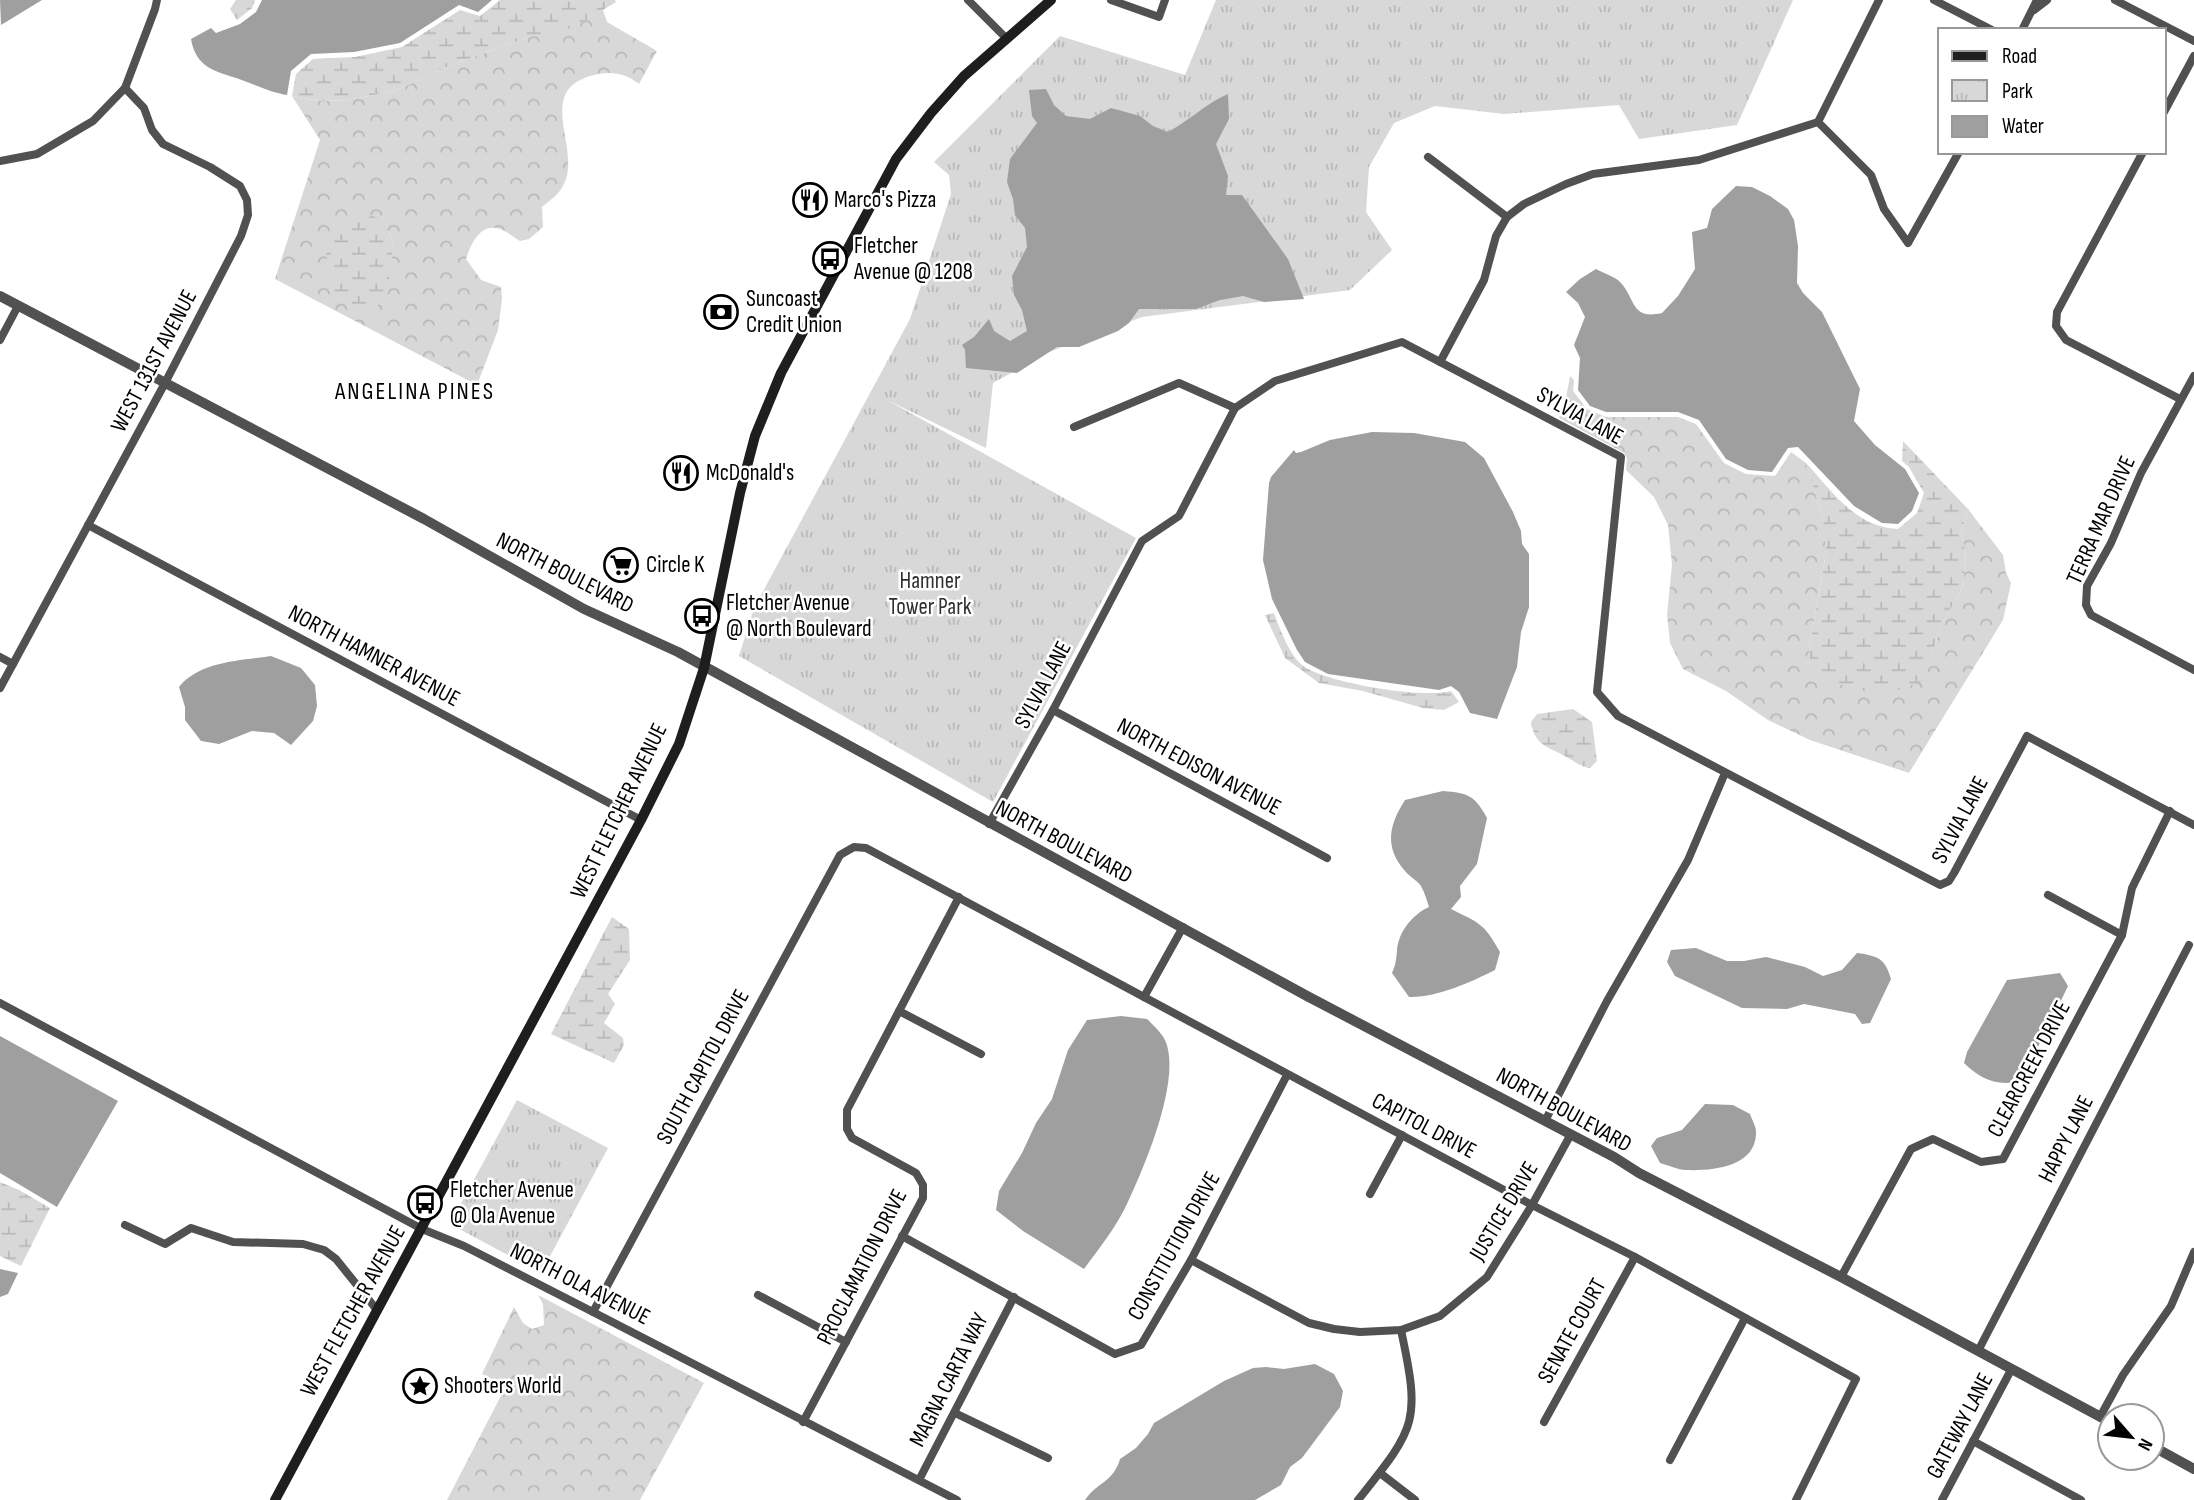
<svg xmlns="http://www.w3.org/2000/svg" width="2194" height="1500" viewBox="0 0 2194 1500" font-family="'Sofia Sans Condensed',sans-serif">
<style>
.forest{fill:url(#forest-crowns);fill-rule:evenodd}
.wetland{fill:url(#wetland-marsh)}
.park{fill:url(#park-tufts)}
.water{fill:#9f9f9f}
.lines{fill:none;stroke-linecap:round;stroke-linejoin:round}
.minor{stroke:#515151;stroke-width:8}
.tertiary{stroke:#515151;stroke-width:10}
.secondary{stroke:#1e1e1e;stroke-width:10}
.labels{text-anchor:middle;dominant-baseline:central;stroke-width:5;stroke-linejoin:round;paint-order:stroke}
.poi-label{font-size:23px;fill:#000;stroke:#fff;text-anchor:start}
.street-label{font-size:23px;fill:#000;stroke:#fff}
.park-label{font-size:23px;fill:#2f2f2f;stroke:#fff}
.neighbourhood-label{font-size:24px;letter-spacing:2px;fill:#000;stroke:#fff}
</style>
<defs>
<pattern id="forest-crowns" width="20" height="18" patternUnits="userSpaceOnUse" patternTransform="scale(1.75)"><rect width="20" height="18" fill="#d8d8d8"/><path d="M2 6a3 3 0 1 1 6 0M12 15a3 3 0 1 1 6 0" fill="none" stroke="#b8b8b8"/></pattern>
<pattern id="wetland-marsh" width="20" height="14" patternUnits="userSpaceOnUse" patternTransform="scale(1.75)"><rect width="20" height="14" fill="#d8d8d8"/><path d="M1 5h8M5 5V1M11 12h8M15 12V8" fill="none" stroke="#b8b8b8"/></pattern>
<pattern id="park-tufts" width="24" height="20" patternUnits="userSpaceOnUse" patternTransform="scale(1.75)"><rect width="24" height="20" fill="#d8d8d8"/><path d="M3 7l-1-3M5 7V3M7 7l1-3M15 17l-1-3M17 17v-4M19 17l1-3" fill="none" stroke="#b8b8b8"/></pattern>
</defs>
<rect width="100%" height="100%" fill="#fff"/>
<!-- forest -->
<g class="forest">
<path d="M603,10L607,22L657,51L639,84C627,74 614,71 598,74C534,87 578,142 566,179C562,192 552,199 542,207L543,227L529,239L520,241C514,238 507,231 500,229C480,222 471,244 466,259L481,280L501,287L502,299L498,330L477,385L275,279L320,140L292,96L319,101L347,100L395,91L451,65L535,35C560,36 582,22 603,10ZM385,221L393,243L387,292Z"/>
<polygon points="1570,376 1574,380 1573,391 1587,409 1606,417 1678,417 1696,424 1724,463 1746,474 1775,476 1791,452 1806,463 1823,518 1825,533 1826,553 1809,649 1810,670 1921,681 1944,620 1962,589 1966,554 1961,533 1968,509 2003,555 2006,573 2011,583 2003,620 1909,773 1810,740 1768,720 1726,691 1683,669 1670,643 1667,615 1672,565 1668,525 1654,497 1626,470 1627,458 1624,453 1559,418 1565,403"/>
<polygon points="538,1295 704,1383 640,1500 447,1500 506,1386 482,1374 514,1307 523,1323 532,1329 544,1325 543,1304"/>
</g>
<!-- wetland -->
<g class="wetland">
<polygon points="236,0 255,0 252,8 237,20 230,9"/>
<path d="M500,0H615L616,2C591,17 564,37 535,35L451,65L395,91L347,100L319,101L292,96L296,74L313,59L355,57L402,47L460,10L480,16Z"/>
<polygon points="366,213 385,221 393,243 391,269 387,292 372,314 353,313 335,292 327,261 326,249 339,223"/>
<path d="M1903,441L1968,509L1961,533L1966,554L1962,589L1944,620L1921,682C1911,685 1899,690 1889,692C1863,696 1833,682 1810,671L1809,649L1826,553L1823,518L1806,463C1833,492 1855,527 1898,529L1917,513L1924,493L1909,467L1902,461Z"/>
<path d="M1274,613C1280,629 1289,654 1302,665C1324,683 1424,699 1451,691L1459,702L1444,710L1423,708L1363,691L1319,683L1285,658L1265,615Z"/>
<path d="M1573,709L1592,722L1597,761L1590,768C1580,766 1578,764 1570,759C1551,747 1535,748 1531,722L1537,714Z"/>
<polygon points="612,917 629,929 630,960 608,994 615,1004 604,1023 623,1038 624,1045 614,1063 551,1034"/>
<polygon points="0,1182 19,1190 50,1208 21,1266 0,1256"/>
</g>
<!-- park -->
<g class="park">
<polygon points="1216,0 1793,0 1737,125 1639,139 1619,105 1504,114 1435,106 1394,123 1369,167 1366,212 1392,250 1350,290 1142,317 1049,352 993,383 986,448 887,400 1136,538 993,802 739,656 754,608 910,319 951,194 949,175 934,162 1060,36 1185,75"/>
<polygon points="517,1100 608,1148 541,1273 450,1224"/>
</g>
<!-- water -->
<g class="water">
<polygon points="0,0 42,0 1,25"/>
<path d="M262,0H492L478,12L459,5L400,43L354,52L311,54L291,71L287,95C269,92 256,85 239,79C215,71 196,68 191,39L211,28L216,33L240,24L256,12Z"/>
<path d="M1046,89L1054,105L1066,116L1090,119L1111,108L1140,116L1153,126L1168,132C1189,121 1205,104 1228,94L1229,119L1216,144L1228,176L1226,195H1242L1288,259L1304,299L1264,302L1243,296L1220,300L1196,309H1139L1129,323L1118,331L1079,347H1057L1017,373L966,368L965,350L962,345L974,337L989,319L994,331L1010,341L1027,331L1022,310L1014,295L1012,276L1027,247L1025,228L1015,215L1013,199L1007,182L1010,159L1037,123L1032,116L1029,90Z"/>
<path d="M1736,186L1752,187L1770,196L1788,209L1794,220L1798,246L1797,283L1803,293L1822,312L1860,389L1854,421L1875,445L1905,469L1919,493L1912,511L1898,524L1882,523L1854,506L1798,447L1788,448L1772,472L1748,470L1726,459L1699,420L1678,412H1606L1590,406L1578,390L1580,358L1574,345L1585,317L1578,303L1566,292L1580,279L1596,269C1603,273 1616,277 1621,283C1636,300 1631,320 1662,313L1678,296L1695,269L1692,232L1707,228L1712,209Z"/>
<polygon points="1372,432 1414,433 1465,442 1484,458 1513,512 1521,531 1522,544 1529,554 1529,607 1521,632 1517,667 1497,719 1470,713 1459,692 1451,686 1439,690 1328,674 1305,662 1297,650 1272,599 1263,560 1269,483 1271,477 1294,450 1296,453 1301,452 1330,440"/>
<path d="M271,656L301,668L315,685L317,706L313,721L291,745L274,733L252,731L219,744L201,741L185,720V707L179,687C200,661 240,661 271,656Z"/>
<path d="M1443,791C1469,793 1475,796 1487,818L1477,864L1460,886L1461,897L1451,909C1479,923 1484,923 1500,952L1495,970C1471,982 1436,998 1409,997L1392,973C1396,964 1396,960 1397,951C1398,932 1413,914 1429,907C1427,901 1425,893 1421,886C1418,881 1410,877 1405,871C1384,847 1389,825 1405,800Z"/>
<path d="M1696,948L1727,961H1744L1766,957L1805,967L1823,976L1842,970L1857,953C1878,956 1885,958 1891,979L1870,1023L1862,1024L1855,1014L1804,1004L1787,1009L1742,1008L1675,976L1667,962L1671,950Z"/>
<path d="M2060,973L2068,986C2052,1018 2038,1053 2015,1082C1995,1086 1978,1077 1964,1063L1967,1052L2007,980Z"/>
<path d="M1121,1016L1147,1019C1153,1025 1161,1032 1165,1040C1183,1079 1142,1173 1124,1210C1113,1231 1098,1250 1084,1269L1023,1231L996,1210L999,1191L1022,1153L1036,1123L1052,1099L1068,1050L1087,1020Z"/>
<polygon points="0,1036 118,1101 57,1207 0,1173"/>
<path d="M1705,1104L1733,1105L1750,1114C1752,1120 1757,1128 1756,1134C1755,1167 1712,1171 1686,1170C1678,1170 1668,1165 1660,1163L1651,1146L1657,1138L1682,1130Z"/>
<polygon points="0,1269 18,1273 8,1294 0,1297"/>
<path d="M1315,1364L1334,1374L1343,1391L1340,1407L1302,1458L1290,1467L1281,1485L1255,1500H1085C1098,1481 1113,1483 1120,1459L1136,1448L1148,1434L1154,1423L1224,1381L1253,1368L1266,1367L1284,1369Z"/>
</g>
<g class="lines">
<!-- minor -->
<g class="minor">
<polyline points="968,0 1006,38"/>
<polyline points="1111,0 1159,17 1165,0"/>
<polyline points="1934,0 1992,30"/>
<polyline points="2115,0 2194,41"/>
<polyline points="2034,10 2047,0"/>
<polyline points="2022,30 2037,0"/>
<polyline points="2164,112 2194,56"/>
<polyline points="1818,122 1871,175 1884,209 1908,243 1959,152"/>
<polyline points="1818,122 1879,0"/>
<polyline points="2143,152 2057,312 2056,326 2066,340 2180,399"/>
<polyline points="1428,157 1507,217"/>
<polyline points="0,161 37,154 93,121 125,88 155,9 157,0"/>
<polyline points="0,340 18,306"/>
<polyline points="1440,362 1484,280 1496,236 1507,217 1524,204 1566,184 1593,174 1699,160 1818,122"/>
<polyline points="2194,376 2141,473 2111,543 2087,586 2086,605 2091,615 2194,670"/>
<polyline points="1074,427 1179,383 1235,408"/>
<polyline points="88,525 641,820"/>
<polyline points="0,657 13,664"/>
<polyline points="0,688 165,383 241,236 248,215 247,200 240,186 210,167 163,144 152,130 144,108 125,88"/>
<polyline points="1053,710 1327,858"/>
<polyline points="989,824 1053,710 1142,541 1179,516 1235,408 1275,381 1402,342 1621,457 1597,692 1618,716 1940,885 1949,881 1954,873 2027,736 2194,825"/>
<polyline points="2048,895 2122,935"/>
<polyline points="1144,997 1183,927"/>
<polyline points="0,1003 422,1229 464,1246 593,1312 957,1500"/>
<polyline points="899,1011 981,1054"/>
<polyline points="1545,1121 1607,1001 1688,860 1725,773"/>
<polyline points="1370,1194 1402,1135"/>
<polyline points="125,1225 165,1244 191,1228 233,1242 303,1244 324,1250 336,1259 377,1310"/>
<polyline points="902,1236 1115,1354 1141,1345 1191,1260 1287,1075"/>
<polyline points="1191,1260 1309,1323 1334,1329 1360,1332 1401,1330 1440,1316 1487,1277 1532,1205 1571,1134"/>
<polyline points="1841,1277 1911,1149 1933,1139 1981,1162 2003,1159 2122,935 2132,888 2170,811"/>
<polyline points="758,1295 846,1342"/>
<polyline points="593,1312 840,855 854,847 866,848 1532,1205 1635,1257 1856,1379 1796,1500"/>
<polyline points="1978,1351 2189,945"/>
<polyline points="955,1413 1048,1458"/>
<polyline points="2100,1417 2123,1375 2171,1306 2194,1252"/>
<polyline points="803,1422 923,1198 923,1185 916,1173 852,1138 847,1129 847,1110 959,897"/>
<polyline points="1544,1422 1635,1257"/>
<polyline points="1973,1441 2081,1500"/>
<polyline points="1670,1460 1745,1318"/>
<polyline points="1380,1473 1415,1500"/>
<polyline points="919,1480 1014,1297"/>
<path d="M1358,1500C1416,1427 1421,1423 1401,1330"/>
<polyline points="1942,1500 2011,1370"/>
</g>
<!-- tertiary -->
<g class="tertiary">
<polyline points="0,296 424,519 584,609 678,652 1307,996 1614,1157 1639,1173 1841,1277 2110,1422"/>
<polyline points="2152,1446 2194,1469"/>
</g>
<!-- secondary -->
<polyline class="secondary" points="275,1500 641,820 679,744 704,668 740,493 755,436 781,373 896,159 931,113 964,76 1051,0"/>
</g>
<!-- icons -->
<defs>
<g id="restaurant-ring" transform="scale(1.75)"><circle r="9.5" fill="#fff" stroke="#000" stroke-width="1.5"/><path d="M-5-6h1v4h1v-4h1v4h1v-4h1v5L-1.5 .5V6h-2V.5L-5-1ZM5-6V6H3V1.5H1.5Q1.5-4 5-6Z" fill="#000"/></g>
<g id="bus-ring" transform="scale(1.75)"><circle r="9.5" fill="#fff" stroke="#000" stroke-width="1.5"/><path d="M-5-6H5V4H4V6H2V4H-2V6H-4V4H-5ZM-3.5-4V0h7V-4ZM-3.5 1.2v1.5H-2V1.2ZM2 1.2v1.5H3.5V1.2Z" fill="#000"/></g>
<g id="bank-ring" transform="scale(1.75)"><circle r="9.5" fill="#fff" stroke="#000" stroke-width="1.5"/><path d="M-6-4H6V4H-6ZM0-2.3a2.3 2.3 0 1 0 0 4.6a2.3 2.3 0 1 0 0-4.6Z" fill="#000"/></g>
<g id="supermarket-ring" transform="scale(1.75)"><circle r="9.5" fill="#fff" stroke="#000" stroke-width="1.5"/><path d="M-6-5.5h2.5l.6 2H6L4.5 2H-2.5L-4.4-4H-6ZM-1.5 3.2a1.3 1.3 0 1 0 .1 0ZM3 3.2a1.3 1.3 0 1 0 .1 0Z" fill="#000"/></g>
<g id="sight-ring" transform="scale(1.75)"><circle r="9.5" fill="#fff" stroke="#000" stroke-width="1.5"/><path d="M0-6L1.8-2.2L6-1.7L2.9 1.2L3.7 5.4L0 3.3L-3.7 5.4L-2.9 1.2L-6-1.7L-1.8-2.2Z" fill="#000"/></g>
</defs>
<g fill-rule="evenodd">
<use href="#restaurant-ring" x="810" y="200"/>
<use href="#bus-ring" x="830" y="259"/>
<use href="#bank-ring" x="721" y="312"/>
<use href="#restaurant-ring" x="681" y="473"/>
<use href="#supermarket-ring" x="621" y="565"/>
<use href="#bus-ring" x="702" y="616"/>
<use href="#bus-ring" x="425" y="1203"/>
<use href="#sight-ring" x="420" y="1386"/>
</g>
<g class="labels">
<!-- poi labels -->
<g class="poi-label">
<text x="834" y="200">Marco's Pizza</text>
<text x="854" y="246">Fletcher<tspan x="854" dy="26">Avenue @ 1208</tspan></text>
<text x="746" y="299">Suncoast<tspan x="746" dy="26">Credit Union</tspan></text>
<text x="706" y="473">McDonald's</text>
<text x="646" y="565">Circle K</text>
<text x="726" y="603">Fletcher Avenue<tspan x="726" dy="26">@ North Boulevard</tspan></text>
<text x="450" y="1190">Fletcher Avenue<tspan x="450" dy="26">@ Ola Avenue</tspan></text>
<text x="444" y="1386">Shooters World</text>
</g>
<!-- street labels -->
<g class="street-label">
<text transform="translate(154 361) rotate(-62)">WEST 131ST AVENUE</text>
<text transform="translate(1580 416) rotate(29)">SYLVIA LANE</text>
<text transform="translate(2101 520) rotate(-66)">TERRA MAR DRIVE</text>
<text transform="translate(565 573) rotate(27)">NORTH BOULEVARD</text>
<text transform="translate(374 656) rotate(28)">NORTH HAMNER AVENUE</text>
<text transform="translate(1043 685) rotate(-62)">SYLVIA LANE</text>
<text transform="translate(1199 767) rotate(28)">NORTH EDISON AVENUE</text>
<text transform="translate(619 811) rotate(-64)">WEST FLETCHER AVENUE</text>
<text transform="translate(1960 820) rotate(-62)">SYLVIA LANE</text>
<text transform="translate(1064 842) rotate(28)">NORTH BOULEVARD</text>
<text transform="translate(703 1067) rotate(-62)">SOUTH CAPITOL DRIVE</text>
<text transform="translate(2029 1069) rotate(-62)">CLEARCREEK DRIVE</text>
<text transform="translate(1564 1110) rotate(29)">NORTH BOULEVARD</text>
<text transform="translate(1424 1126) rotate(28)">CAPITOL DRIVE</text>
<text transform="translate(2066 1139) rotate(-63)">HAPPY LANE</text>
<text transform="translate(1504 1211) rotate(-59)">JUSTICE DRIVE</text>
<text transform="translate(1174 1246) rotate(-61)">CONSTITUTION DRIVE</text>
<text transform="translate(862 1267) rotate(-63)">PROCLAMATION DRIVE</text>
<text transform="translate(580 1284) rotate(27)">NORTH OLA AVENUE</text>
<text transform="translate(353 1311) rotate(-61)">WEST FLETCHER AVENUE</text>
<text transform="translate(1572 1331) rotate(-61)">SENATE COURT</text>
<text transform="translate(949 1380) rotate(-63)">MAGNA CARTA WAY</text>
<text transform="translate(1960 1426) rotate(-62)">GATEWAY LANE</text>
</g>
<!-- park labels -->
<g class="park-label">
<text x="930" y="581">Hamner<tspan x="930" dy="26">Tower Park</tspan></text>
</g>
<!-- neighbourhood labels -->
<g class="neighbourhood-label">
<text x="415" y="391">ANGELINA PINES</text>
</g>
</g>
<!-- legend -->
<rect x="1938" y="28" width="228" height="126" fill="#ffffff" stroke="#999999" stroke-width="2"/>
<rect x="1952" y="51" width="35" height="10" fill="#1e1e1e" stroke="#999999" stroke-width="2"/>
<text x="2002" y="63" font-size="21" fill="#000000">Road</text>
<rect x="1952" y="80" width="35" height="21" fill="url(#park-tufts)" stroke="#999999" stroke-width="2"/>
<text x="2002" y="98" font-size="21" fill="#000000">Park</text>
<rect x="1952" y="116" width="35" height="21" fill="#9f9f9f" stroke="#999999" stroke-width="2"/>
<text x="2002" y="133" font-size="21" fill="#000000">Water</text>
<!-- north arrow -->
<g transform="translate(2131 1437) rotate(118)"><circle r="33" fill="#ffffff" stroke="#999999" stroke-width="2"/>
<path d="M0-5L12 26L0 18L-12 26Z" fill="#000000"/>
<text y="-10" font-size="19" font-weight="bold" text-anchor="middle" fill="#000000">N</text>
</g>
</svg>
